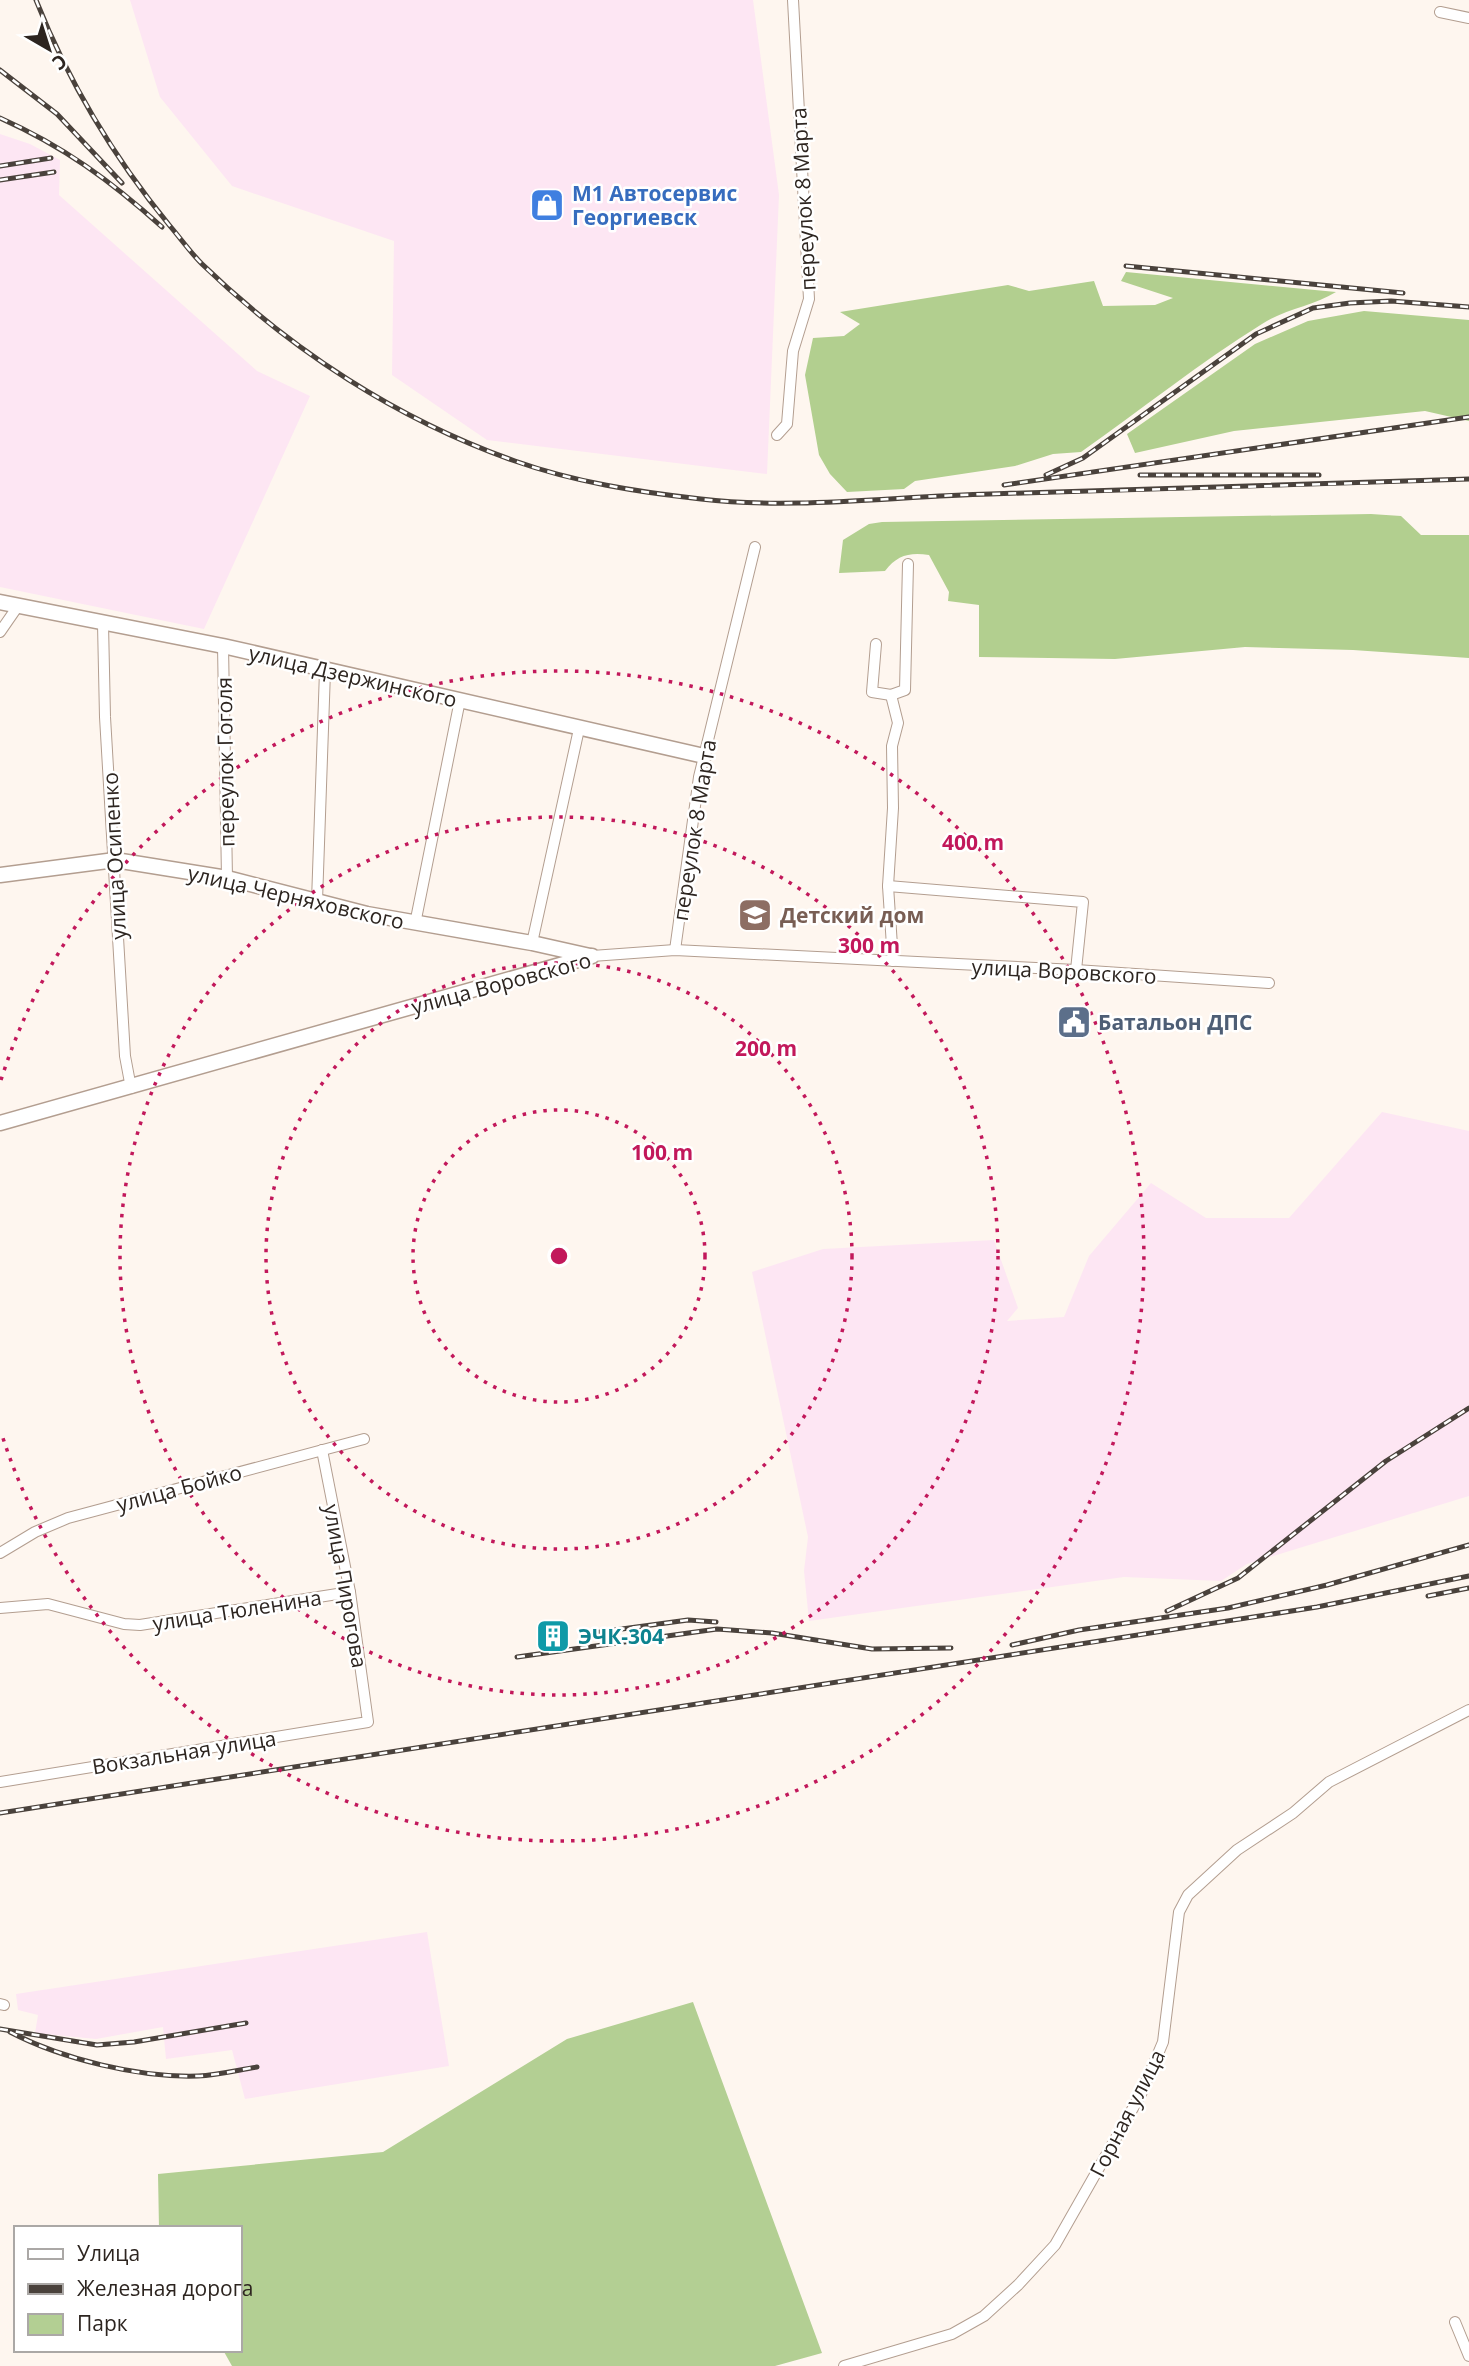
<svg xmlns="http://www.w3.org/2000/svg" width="1469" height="2366" viewBox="0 0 1469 2366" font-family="'Open Sans',sans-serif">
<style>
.industrial{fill:#fde6f3}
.green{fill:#b3cf93}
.forest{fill:#b2cf8f}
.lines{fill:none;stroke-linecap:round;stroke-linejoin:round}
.street-casing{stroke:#b39e90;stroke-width:12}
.secondary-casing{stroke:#b39e90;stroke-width:17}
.street{stroke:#fff;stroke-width:10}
.secondary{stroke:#fff;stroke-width:14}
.rail-casing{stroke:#4a423c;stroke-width:5}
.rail{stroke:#fff;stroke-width:2.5;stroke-dasharray:8;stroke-linecap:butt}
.ring{fill:none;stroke:#c2185b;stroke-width:3.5;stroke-dasharray:3.5 7}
.labels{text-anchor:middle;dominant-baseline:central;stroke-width:5;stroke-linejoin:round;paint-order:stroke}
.shop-label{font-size:21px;font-weight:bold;fill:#366cbe;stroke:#fff;text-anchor:start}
.street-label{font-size:21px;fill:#2d2520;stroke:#fff}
.education-label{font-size:21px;font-weight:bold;fill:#785e54;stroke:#fff;text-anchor:start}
.service-label{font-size:21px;font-weight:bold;fill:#4e5e75;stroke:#fff;text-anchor:start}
.culture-label{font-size:21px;font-weight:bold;fill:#0d838f;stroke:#fff;text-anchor:start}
.centre{fill:#c2185b;stroke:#fff;stroke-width:3.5}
.ring-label{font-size:21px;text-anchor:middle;font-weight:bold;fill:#c2185b;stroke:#fff;stroke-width:5;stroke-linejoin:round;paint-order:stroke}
</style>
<rect width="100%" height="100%" fill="#fef6ef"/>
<!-- industrial -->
<g class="industrial">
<polygon points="130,0 753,0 779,195 767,474 487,440 392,375 394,241 232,186 160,97"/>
<polygon points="0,134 30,144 60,160 59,195 257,371 310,396 204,629 0,587"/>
<polygon points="1382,1112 1469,1131 1469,1496 1247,1564 1221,1581 1124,1577 809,1621 804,1571 808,1537 752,1272 823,1249 994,1240 1018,1308 1007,1321 1064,1317 1089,1256 1151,1183 1206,1218 1289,1218"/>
<polygon points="427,1932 449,2066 245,2099 232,2050 166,2059 163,2027 96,2039 35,2033 38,2015 18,2010 16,1994"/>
</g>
<!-- green -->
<polygon class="green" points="693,2002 822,2353 775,2366 232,2366 223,2350 240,2350 240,2228 159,2228 158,2174 383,2152 567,2039"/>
<!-- forest -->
<g class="forest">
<path d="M1126,272L1336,292C1313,306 1285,309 1262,324C1199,363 1141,410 1081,452L1053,454L1015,466L915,481L904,489L847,492L830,474L819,455L805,375L813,338L844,336L860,324L840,312L1008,285L1029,291L1094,281L1103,306L1155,305L1173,298L1121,281Z"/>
<polygon points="1364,311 1469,320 1469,421 1425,411 1234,431 1135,453 1127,434 1255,344 1308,321"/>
<path d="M1371,514L1401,516L1421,535H1469V658L1353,650L1245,647L1115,659L979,657V605L948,601L949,592L929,555C910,552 897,555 885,571L839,573L843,540L869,524L882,522Z"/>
</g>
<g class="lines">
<!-- street casing -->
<g class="street-casing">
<g id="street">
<polyline points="1440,12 1469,18"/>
<polyline points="777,435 787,424 793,351 809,299 793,0"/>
<polyline points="103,624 105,717 125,1056 131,1088"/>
<polyline points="0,632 18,606"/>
<polyline points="876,644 872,692 891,695"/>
<polyline points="223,646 227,878"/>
<polyline points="888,886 1083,902 1076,970"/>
<polyline points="317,901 325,671"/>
<polyline points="415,924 460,700"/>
<polyline points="532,943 579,729"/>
<polyline points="675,950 699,777 755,547"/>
<polyline points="592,956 675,950 1076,970 1269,983"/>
<polyline points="893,961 888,886 893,808 892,746 898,723 891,695 905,690 908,564"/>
<polyline points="0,1553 35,1532 68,1518 364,1439"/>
<polyline points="0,1608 48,1604 124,1624 140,1625 350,1592"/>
<polyline points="0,1782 368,1722 350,1592 322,1450"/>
<polyline points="0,2004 4,2005"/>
<polyline points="1455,2322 1469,2356"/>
<polyline points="844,2366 952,2334 984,2316 1018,2285 1055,2245 1141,2094 1163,2042 1179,1912 1188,1895 1237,1850 1293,1813 1329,1782 1469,1710"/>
</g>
</g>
<!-- secondary casing -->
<g class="secondary-casing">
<g id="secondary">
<polyline points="0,602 223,646 704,756"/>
<polyline points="0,875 115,860 227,878 367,914 532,943 590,956"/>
<polyline points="0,1123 592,956"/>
</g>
</g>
<!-- street -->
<use href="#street" class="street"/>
<!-- secondary -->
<use href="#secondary" class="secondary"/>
<!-- rail casing -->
<g class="rail-casing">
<g id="rail">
<path d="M36,0C68,81 115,159 170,226C181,239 191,253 202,264C291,350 398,420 515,461C574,482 638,492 701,499C793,510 896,496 990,494C1149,490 1309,485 1469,479"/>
<polyline points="0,70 57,114 122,183"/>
<path d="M0,118C63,146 111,181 162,227"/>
<polyline points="0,166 51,158"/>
<polyline points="0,180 54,172"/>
<polyline points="1126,266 1403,293"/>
<polyline points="1046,475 1083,458 1256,334 1313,308 1350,303 1391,301 1469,307"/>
<polyline points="1140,475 1319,475"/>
<polyline points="1004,485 1469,417"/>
<polyline points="1428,1596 1469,1588"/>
<polyline points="1167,1611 1238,1578 1386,1461 1469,1408"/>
<polyline points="585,1634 688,1620 716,1622"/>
<polyline points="1012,1645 1079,1630 1228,1608 1327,1585 1469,1545"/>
<polyline points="517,1657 717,1629 772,1633 872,1649 951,1648"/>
<polyline points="0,1813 1317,1607 1469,1576"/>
<polyline points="0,2029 97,2045 134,2042 246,2023"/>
<path d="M10,2032C62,2059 139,2078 198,2076C218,2075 238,2070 257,2067"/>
</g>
</g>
<!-- rail -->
<use href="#rail" class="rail"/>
</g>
<!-- distance rings -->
<g class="ring">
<circle cx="559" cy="1256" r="146"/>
<circle cx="559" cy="1256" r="293"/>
<circle cx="559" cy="1256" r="439"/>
<path d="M1 1080A585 585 0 1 1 1 1432"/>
</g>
<!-- icons -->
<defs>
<g id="shop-square" transform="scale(1.75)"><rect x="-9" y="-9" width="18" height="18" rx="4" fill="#3f7fe0" stroke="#fff"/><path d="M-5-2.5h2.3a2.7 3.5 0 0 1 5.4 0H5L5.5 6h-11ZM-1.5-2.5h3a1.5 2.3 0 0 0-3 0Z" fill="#fff"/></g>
<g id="school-square" transform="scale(1.75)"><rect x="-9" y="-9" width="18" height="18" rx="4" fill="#8d6e63" stroke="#fff"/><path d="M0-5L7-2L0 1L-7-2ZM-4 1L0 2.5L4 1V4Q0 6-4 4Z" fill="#fff"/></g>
<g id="civic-square" transform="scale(1.75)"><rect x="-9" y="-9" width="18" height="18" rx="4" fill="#5c6f8a" stroke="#fff"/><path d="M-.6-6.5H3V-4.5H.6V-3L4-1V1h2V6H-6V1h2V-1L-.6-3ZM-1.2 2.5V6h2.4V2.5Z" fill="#fff"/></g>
<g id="building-square" transform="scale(1.75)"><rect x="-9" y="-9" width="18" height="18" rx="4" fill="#0f9aa8" stroke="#fff"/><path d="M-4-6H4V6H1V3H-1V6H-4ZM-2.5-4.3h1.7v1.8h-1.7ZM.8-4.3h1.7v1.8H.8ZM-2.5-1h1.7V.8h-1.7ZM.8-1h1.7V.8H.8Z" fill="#fff"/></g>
</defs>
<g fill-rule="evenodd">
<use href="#shop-square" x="547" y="205"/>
<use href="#school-square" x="755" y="915"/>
<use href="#civic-square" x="1074" y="1022"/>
<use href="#building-square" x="553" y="1636"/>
</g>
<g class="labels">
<!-- shop labels -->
<g class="shop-label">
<text x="572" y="193">М1 Автосервис<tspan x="572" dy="24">Георгиевск</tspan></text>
</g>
<!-- street labels -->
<g class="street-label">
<text transform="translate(803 199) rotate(-93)">переулок 8 Марта</text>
<text transform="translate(353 676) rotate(13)">улица Дзержинского</text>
<text transform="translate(225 762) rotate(-91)">переулок Гоголя</text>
<text transform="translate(694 830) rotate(-81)">переулок 8 Марта</text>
<text transform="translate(114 856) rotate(-93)">улица Осипенко</text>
<text transform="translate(296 897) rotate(13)">улица Черняховского</text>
<text transform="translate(1064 971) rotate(3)">улица Воровского</text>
<text transform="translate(501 983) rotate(-15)">улица Воровского</text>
<text transform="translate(179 1488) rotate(-15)">улица Бойко</text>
<text transform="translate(346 1586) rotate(80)">улица Пирогова</text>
<text transform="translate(237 1610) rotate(-9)">улица Тюленина</text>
<text transform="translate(184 1752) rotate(-9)">Вокзальная улица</text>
<text transform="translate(1127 2113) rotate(-63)">Горная улица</text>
</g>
<!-- education labels -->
<g class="education-label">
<text x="780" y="915">Детский дом</text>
</g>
<!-- service labels -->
<g class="service-label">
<text x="1098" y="1022">Батальон ДПС</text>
</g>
<!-- culture labels -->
<g class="culture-label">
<text x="578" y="1636">ЭЧК-304</text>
</g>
</g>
<circle cx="559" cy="1256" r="10" class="centre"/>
<g class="ring-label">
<text x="973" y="850">400 m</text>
<text x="869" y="953">300 m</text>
<text x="766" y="1056">200 m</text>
<text x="662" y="1160">100 m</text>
</g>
<!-- legend -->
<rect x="14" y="2226" width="228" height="126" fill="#ffffff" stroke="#aba8a6" stroke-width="2"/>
<rect x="28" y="2249" width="35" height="10" fill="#ffffff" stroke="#aba8a6" stroke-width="2"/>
<text x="77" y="2261" font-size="21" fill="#2d2520">Улица</text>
<rect x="28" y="2284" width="35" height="10" fill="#4a423c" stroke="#aba8a6" stroke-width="2"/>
<text x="77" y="2296" font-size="21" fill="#2d2520">Железная дорога</text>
<rect x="28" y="2314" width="35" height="21" fill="#b3cf93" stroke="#aba8a6" stroke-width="2"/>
<text x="77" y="2331" font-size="21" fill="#2d2520">Парк</text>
<!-- north arrow -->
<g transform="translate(49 49) rotate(141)" stroke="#ffffff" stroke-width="5" paint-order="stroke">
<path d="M0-5L12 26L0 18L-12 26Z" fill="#2d2520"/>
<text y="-10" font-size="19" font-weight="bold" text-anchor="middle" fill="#2d2520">С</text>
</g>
</svg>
